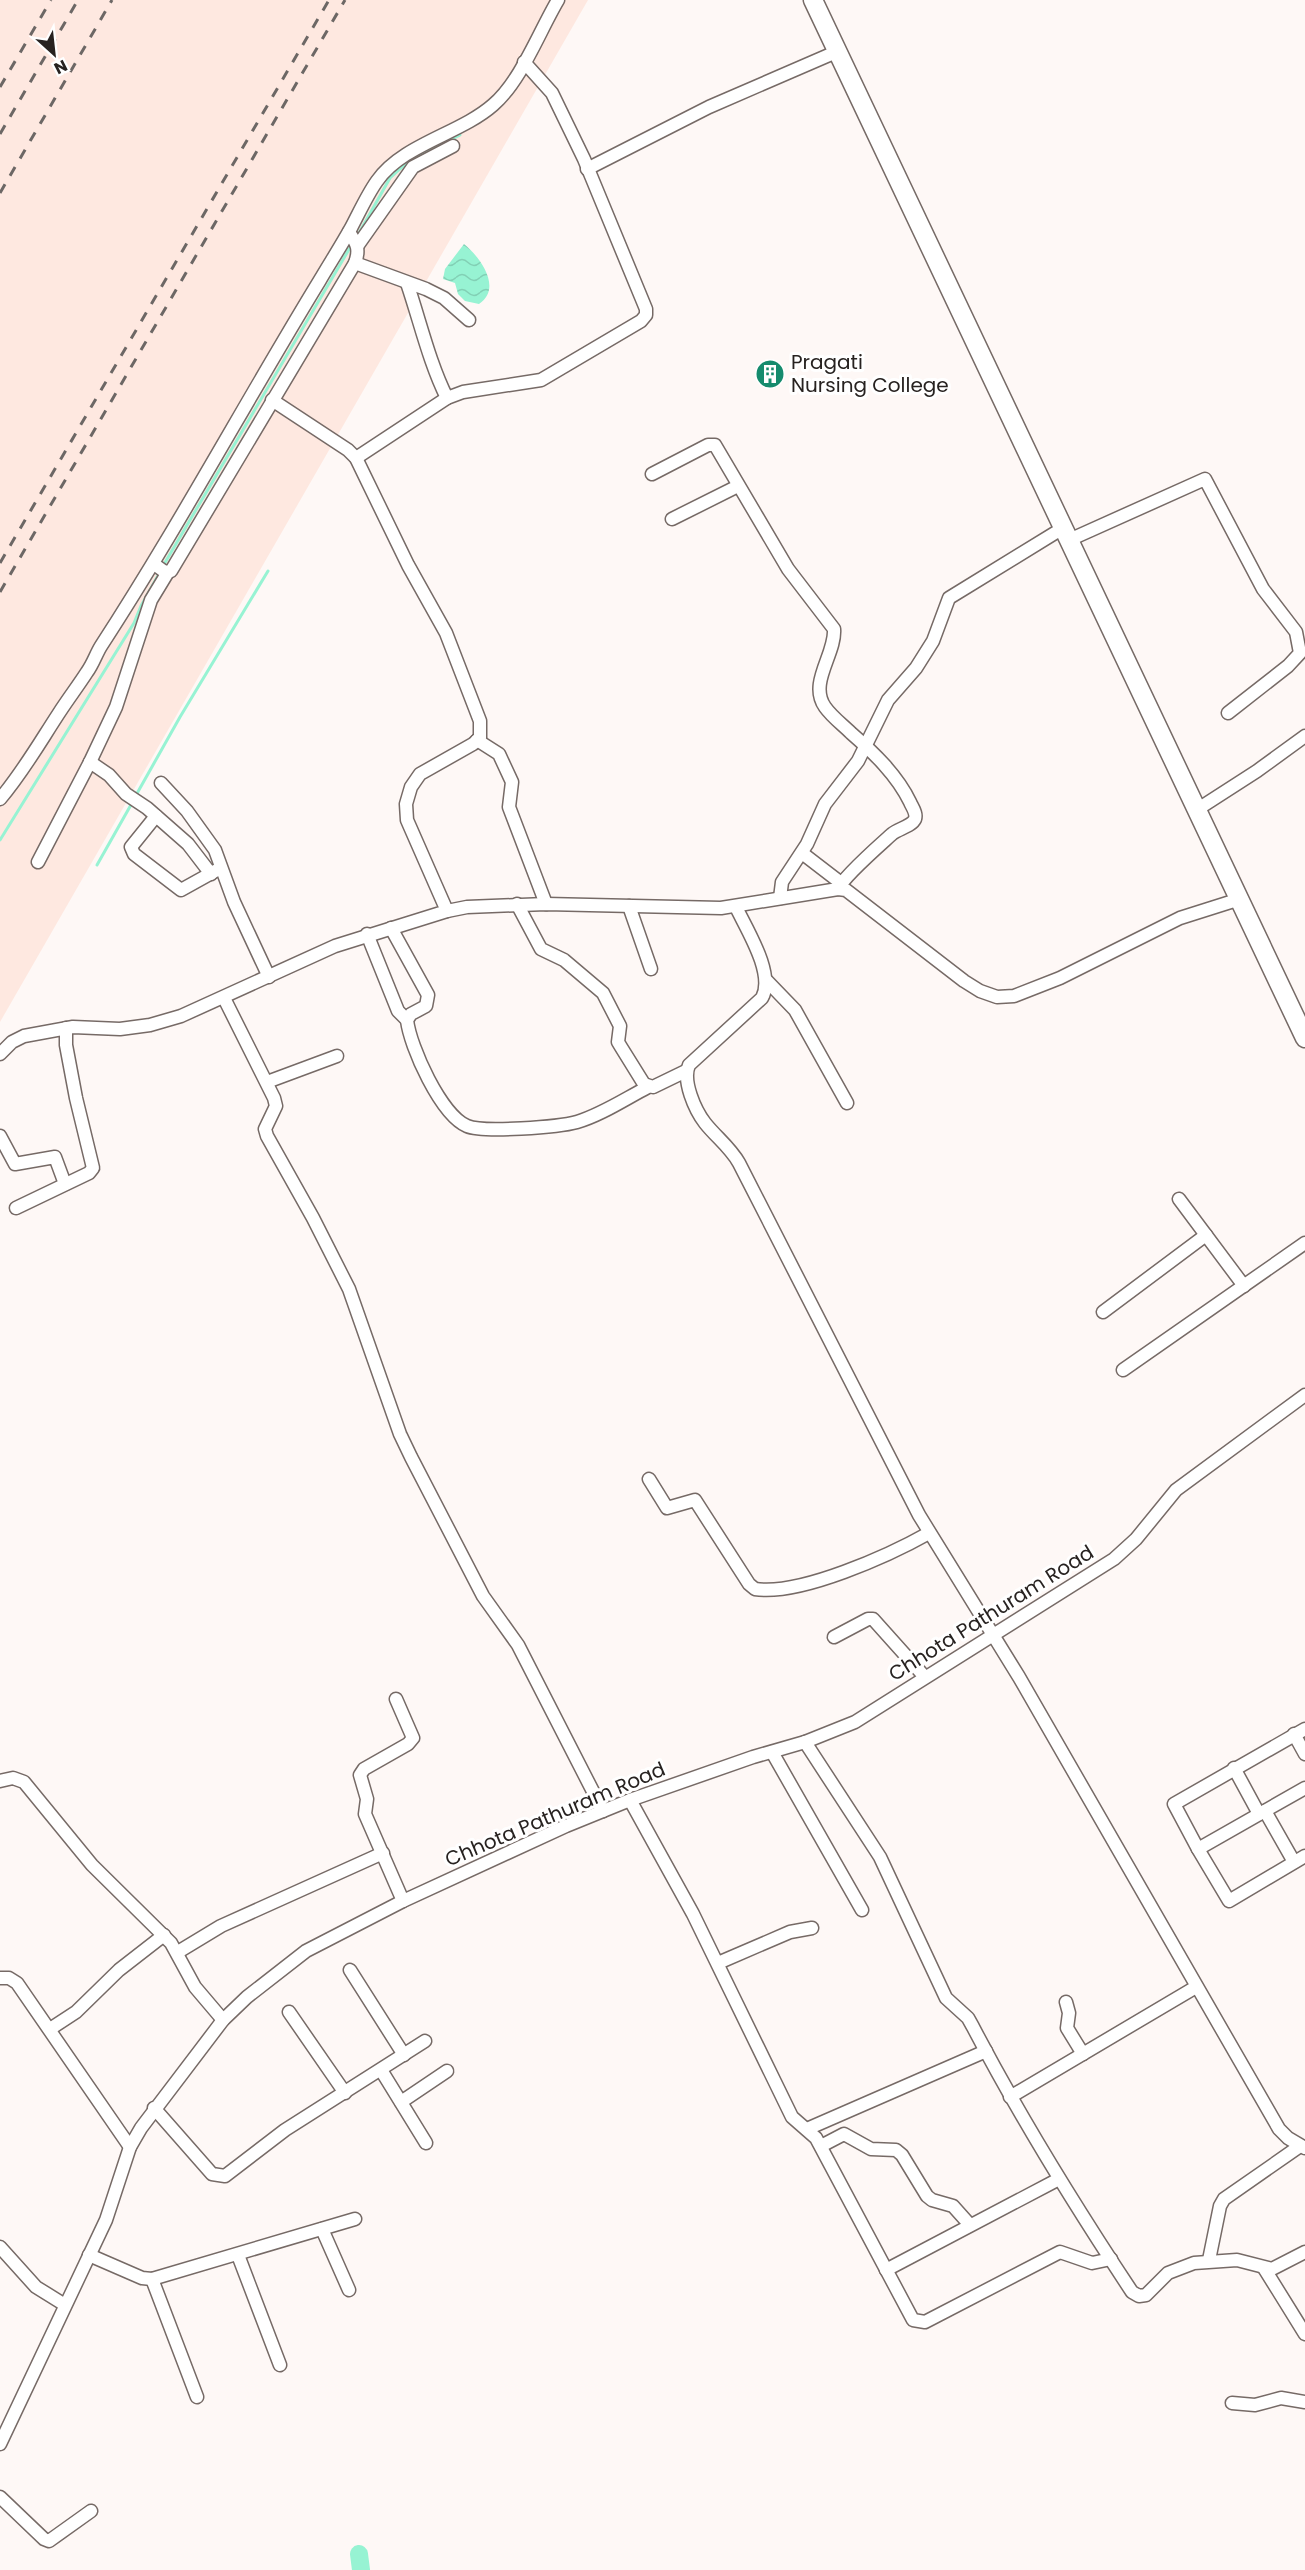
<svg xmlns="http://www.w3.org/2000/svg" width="1305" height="2570" viewBox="0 0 1305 2570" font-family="Poppins,sans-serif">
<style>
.built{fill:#fee8e0}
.water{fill:url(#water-waves)}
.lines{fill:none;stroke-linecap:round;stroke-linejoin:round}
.stream{stroke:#97f3d3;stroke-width:3}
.river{stroke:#97f3d3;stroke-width:18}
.minor-casing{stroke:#766a66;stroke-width:15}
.highway-casing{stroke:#766a66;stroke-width:21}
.minor{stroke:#fff;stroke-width:12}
.highway{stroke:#fff;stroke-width:18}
.rail{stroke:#6c6765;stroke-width:3;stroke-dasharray:10 10;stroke-linecap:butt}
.labels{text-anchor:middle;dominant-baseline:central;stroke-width:6;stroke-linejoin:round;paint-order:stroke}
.poi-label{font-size:20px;fill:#272220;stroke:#fff;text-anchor:start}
.street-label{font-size:20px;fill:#272220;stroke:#fff}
</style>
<defs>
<pattern id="water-waves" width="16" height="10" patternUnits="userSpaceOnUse" patternTransform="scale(1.5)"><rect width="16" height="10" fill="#97f3d3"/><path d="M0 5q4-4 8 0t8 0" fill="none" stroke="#82d0b5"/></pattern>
</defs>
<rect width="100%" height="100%" fill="#fef8f6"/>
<!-- built -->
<polygon class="built" points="0,0 588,0 0,1022"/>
<!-- water -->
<path class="water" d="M464,244C480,257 503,288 479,304L465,301L458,294L455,283L443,279L445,269Z"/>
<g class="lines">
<!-- stream -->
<g class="stream">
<polyline points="359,233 390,178 410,160 460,135"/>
<polyline points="163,566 351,246"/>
<polyline points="135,797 180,717 268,571"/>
<polyline points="0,840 134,623 141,606 160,572"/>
<polyline points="97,865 132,803"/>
</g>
<!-- river -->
<polyline class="river" points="359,2554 361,2570"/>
<!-- minor casing -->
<g class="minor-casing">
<g id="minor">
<polyline points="587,169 709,107 836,52"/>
<polyline points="358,245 413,167 453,146"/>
<polyline points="355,263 426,289 444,298 469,320"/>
<path d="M407,283C420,321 429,362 447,398"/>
<polyline points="356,458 447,398 463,392 541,380 641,321 646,315 646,309 584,159 552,93 524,62"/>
<path d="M652,474L708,445H715L788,569L834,629C836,654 808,683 825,707C832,717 843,725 851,733C874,753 897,775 910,802C912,807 917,813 915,819C912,826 898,829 892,834C880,845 844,876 838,889"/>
<polyline points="672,519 738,486"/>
<polyline points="1069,540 1205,479 1263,589 1296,632 1300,653 1288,666 1228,713"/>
<path d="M154,564L165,572L171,571L355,263C360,249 357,244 349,232"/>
<polyline points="477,740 499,754 512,782 509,807 546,904"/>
<polyline points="90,762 109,775 126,794 147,808 188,844 211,874"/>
<polyline points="161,783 187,811 215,850 234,902 269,977"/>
<path d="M0,799C23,772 40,742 59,713C68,699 78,686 87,672C93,664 96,654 101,646C179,526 246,401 320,280C330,263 341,246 351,228C359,213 367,195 377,181C403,144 460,134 493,105C521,81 539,32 558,0"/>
<polyline points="1198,809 1257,771 1305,736"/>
<polyline points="156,816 131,847 134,854 181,890 217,870"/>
<polyline points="802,853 841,883"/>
<polyline points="38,862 90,762 116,707 151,600 168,572"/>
<polyline points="780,898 782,882 807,844 825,804 858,761 888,700 916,668 933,641 949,598 1063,528"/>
<polyline points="517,904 541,949 564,960 603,993 620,1026 618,1042 621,1047 644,1084 653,1087 686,1071"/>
<polyline points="629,906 651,969"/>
<path d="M736,907C747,930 775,974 762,998L689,1065C682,1081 695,1110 705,1123C716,1137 730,1147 739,1163L919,1515L1019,1677L1279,2129L1288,2138L1305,2148"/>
<polyline points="447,911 467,907 546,904 721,908 838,889 846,890 964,981 980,991 997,997 1014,996 1060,978 1180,918 1240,899"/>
<path d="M391,928L428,995L426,1006L411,1014L407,1020C410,1047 441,1115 467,1126C483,1133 559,1127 577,1122C601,1115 625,1099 648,1087"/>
<polyline points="367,934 398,1011 407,1020"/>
<polyline points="767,981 795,1010 847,1103"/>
<polyline points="224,998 274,1098 276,1106 265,1129 267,1136 313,1218 349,1289 400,1434 411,1457 483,1596 518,1645 603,1811"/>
<polyline points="0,1054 12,1042 24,1036 73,1027 120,1029 150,1025 181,1016 335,946 447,911 407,820 406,804 411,787 420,774 473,744 480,738 480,721 446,633 408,565 356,458 348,450 272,400"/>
<polyline points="267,1082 337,1056"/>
<polyline points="0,1136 15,1164 55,1157 65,1184"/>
<polyline points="1179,1199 1244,1286"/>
<polyline points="16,1208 89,1173 93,1168 76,1098 66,1045 66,1028"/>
<polyline points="1103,1312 1206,1235"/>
<polyline points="1123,1370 1305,1243"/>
<path d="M649,1479L667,1508L695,1500L749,1584L755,1589C800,1596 890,1555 929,1533"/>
<polyline points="834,1637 868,1619 873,1619 924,1676"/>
<polyline points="396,1699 413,1738 408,1744 364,1769 360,1775 367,1799 365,1814 403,1901"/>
<polyline points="1305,1729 1174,1804 1198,1849 1305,1788"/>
<polyline points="1294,1734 1305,1754"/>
<path d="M805,1742L880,1857L946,1998L968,2018L973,2027C1021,2119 1075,2206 1132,2292L1139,2296L1146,2295L1168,2273L1194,2263L1237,2260L1272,2269L1305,2252"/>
<polyline points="772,1752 862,1910"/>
<polyline points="1234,1768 1259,1814"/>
<polyline points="0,1781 13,1778 24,1782 92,1865 171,1943 195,1987 223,2020"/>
<polyline points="630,1800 693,1914 792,2117 816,2138 913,2320 925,2322 1060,2252 1092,2263 1111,2259"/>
<polyline points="1265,1811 1294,1862"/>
<polyline points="1198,1849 1229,1901 1305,1856"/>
<polyline points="178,1952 221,1926 383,1853"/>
<polyline points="718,1963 790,1932 812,1928"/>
<polyline points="350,1970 404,2055"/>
<polyline points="0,1978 9,1978 17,1983 130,2147"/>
<polyline points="1066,2002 1069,2013 1067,2028 1083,2054"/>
<polyline points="289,2012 345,2093"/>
<polyline points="50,2029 76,2012 119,1970 164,1935"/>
<polyline points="381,2070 426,2143"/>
<polyline points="1010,2097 1196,1987"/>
<polyline points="401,2102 447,2071"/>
<polyline points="154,2108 212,2174 225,2176 285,2130 425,2041"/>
<polyline points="807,2129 986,2051"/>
<polyline points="821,2146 844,2134 871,2149 896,2150 902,2155 927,2196 932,2200 953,2206 970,2225"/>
<polyline points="322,2229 349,2290"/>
<polyline points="0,2247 36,2287 65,2305"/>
<polyline points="89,2255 142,2278 152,2279 355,2219"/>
<polyline points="238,2255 280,2365"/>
<polyline points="1209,2260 1220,2206 1224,2199 1300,2146"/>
<polyline points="1264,2268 1305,2334"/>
<polyline points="886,2270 1059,2179"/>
<polyline points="152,2279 197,2397"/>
<polyline points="1232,2403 1255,2405 1281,2398 1305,2402"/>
<polyline points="0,2444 106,2220 130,2147 141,2128 223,2020 247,1997 306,1951 403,1901 566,1826 630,1800 753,1757 805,1742 855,1722 1114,1559 1136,1539 1176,1490 1305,1395"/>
<polyline points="0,2497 44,2539 49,2541 91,2511"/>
</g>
</g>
<!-- highway casing -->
<g class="highway-casing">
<polyline id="highway" points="813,0 1305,1038"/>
</g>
<!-- minor -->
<use href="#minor" class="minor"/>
<!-- highway -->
<use href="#highway" class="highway"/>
<!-- rail -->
<g class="rail">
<polyline points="0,87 51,0"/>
<polyline points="0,134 78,0"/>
<polyline points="0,193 112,0"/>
<polyline points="0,563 329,0"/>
<polyline points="0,592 345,0"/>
</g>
</g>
<!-- icons -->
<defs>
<g id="building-disc" transform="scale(1.5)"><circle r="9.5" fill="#158b6d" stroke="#fff"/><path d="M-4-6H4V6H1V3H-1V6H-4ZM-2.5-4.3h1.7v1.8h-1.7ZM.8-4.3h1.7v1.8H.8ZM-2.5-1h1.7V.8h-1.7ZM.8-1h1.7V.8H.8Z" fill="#fff"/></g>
</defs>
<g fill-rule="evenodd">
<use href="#building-disc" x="770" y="374"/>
</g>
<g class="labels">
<!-- poi labels -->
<g class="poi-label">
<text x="791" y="362">Pragati<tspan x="791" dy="23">Nursing College</tspan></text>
</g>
<!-- street labels -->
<g class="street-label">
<text transform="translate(991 1613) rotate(-32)">Chhota Pathuram Road</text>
<text transform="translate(555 1814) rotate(-23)">Chhota Pathuram Road</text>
</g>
</g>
<!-- north arrow -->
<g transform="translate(54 54) rotate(153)" stroke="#ffffff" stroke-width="4.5" paint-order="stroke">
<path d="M0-4.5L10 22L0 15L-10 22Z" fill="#272220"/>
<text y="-9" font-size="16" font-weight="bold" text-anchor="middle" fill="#272220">N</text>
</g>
</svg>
